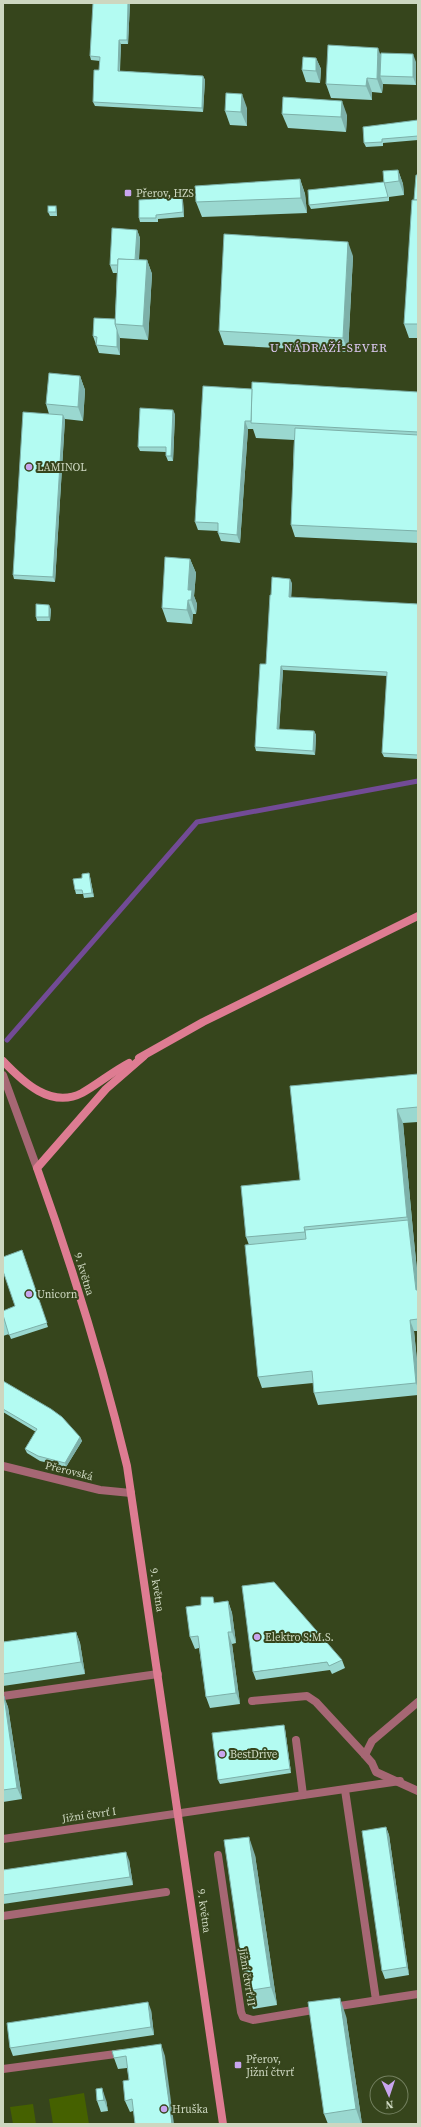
<svg xmlns="http://www.w3.org/2000/svg" width="421" height="2127" viewBox="0 0 421 2127" font-family="'Source Serif 4',serif">
<style>
.green{fill:#456100}
.lines{fill:none;stroke-linecap:round;stroke-linejoin:round}
.stream{stroke:#724b96;stroke-width:5}
.minor{stroke:#a66774;stroke-width:8}
.tertiary{stroke:#a66774;stroke-width:8}
.secondary{stroke:#de7c92;stroke-width:8}
.wall{fill:#9ad8d0}
.shaded-wall{fill:#7db0a9}
.building{fill:#b3fbf2;stroke:#7db0a9}
.poi-dot{fill:#c9a5ee;stroke:#36451c;stroke-width:1.5}
.labels{text-anchor:middle;dominant-baseline:central;stroke-width:4;stroke-linejoin:round;paint-order:stroke}
.poi-label{font-size:11px;fill:#cdd7c0;stroke:#36451c;text-anchor:start}
.street-label{font-size:11px;fill:#cdd7c0;stroke:#36451c}
.neighbourhood-label{font-size:12px;letter-spacing:1px;fill:#e0ccf6;stroke:#36451c}
</style>
<rect width="100%" height="100%" fill="#36451c"/>
<!-- green -->
<g class="green">
<polygon points="84,2093 89,2124 53,2124 49,2099"/>
<polygon points="33,2104 36,2124 13,2124 10,2107"/>
</g>
<g class="lines">
<!-- stream -->
<polyline class="stream" points="7,1040 197,822 418,781"/>
<!-- minor -->
<g class="minor">
<polyline points="3,1466 100,1490 131,1493"/>
<polyline points="3,1696 158,1674"/>
<polyline points="252,1701 307,1696 316,1702 365,1755 372,1763 376,1772 418,1791"/>
<polyline points="296,1740 303,1795"/>
<polyline points="365,1755 372,1741 418,1702"/>
<polyline points="345,1790 376,2000"/>
<polyline points="3,1839 400,1781"/>
<polyline points="218,1855 241,2012 243,2017 253,2020 319,2009"/>
<polyline points="3,1916 166,1892"/>
<polyline points="333,2007 418,1994"/>
<polyline points="3,2069 123,2053"/>
</g>
<!-- tertiary -->
<polyline class="tertiary" points="3,1075 37,1168"/>
<!-- secondary -->
<g class="secondary">
<path d="M144,1056L106,1089L37,1168C72,1266 103,1366 127,1466L223,2124"/>
<polyline points="139,1058 203,1022 418,916"/>
<path d="M3,1061C23,1082 51,1109 82,1093C98,1084 112,1072 129,1063"/>
</g>
</g>
<!-- wall -->
<g class="wall">
<polygon points="130,3 128,44 121,44 120,71 203,76 205,80 203,112 95,106 93,102 99,70 100,61 91,60 90,56"/>
<polygon points="381,54 416,62 416,85 383,84 382,93 372,92 372,100 331,98 326,84"/>
<polygon points="316,58 321,69 320,83 306,82 302,70"/>
<polygon points="247,108 247,126 230,125 225,111"/>
<polygon points="282,114 347,115 346,132 288,128"/>
<polygon points="418,120 418,140 383,143 383,146 366,147 364,143"/>
<polygon points="398,170 403,184 404,195 389,197 389,201 311,209 309,205 384,182"/>
<polygon points="418,175 418,338 409,338 404,324 414,200"/>
<polygon points="300,179 305,194 307,213 202,217 196,202"/>
<polygon points="182,197 183,201 184,217 158,219 158,222 140,222 139,218"/>
<polygon points="57,210 57,216 50,216 48,212"/>
<polygon points="137,230 140,238 139,260 147,260 152,274 148,340 120,338 120,355 99,353 93,336 115,319 117,273 113,273 110,265"/>
<polygon points="353,256 348,352 224,345 219,331"/>
<polygon points="80,376 85,390 83,421 65,419 55,582 14,579 13,575 49,414 46,404"/>
<polygon points="252,389 418,392 418,543 295,537 291,525 294,440 256,438 253,429 248,429 240,543 221,541 218,533 218,531 198,530 195,522"/>
<polygon points="175,414 173,461 168,461 166,456 166,452 140,451 138,447"/>
<polygon points="190,559 196,573 194,596 197,604 196,614 193,614 192,624 167,622 162,608"/>
<polygon points="292,583 291,597 418,604 418,759 384,757 382,753 387,676 283,670 279,729 314,731 316,735 315,755 256,751 255,747 266,664 271,595"/>
<polygon points="51,609 50,621 37,621 36,617"/>
<polygon points="89,873 90,877 94,897 84,898 83,894 76,894 75,890 82,878"/>
<polygon points="418,1074 418,1122 403,1123 413,1231 418,1280 418,1331 414,1331 418,1371 418,1395 318,1405 314,1393 313,1383 262,1388 258,1377 249,1245 246,1237"/>
<polygon points="22,1250 48,1327 11,1339 9,1334 3,1336 3,1311 15,1306"/>
<polygon points="3,1381 80,1437 82,1441 66,1467 40,1461 27,1453 25,1449 36,1432 3,1412"/>
<polygon points="228,1601 232,1613 236,1643 232,1644 240,1704 210,1708 206,1697 199,1648 195,1649 190,1637 215,1603"/>
<polygon points="76,1632 80,1643 85,1674 3,1686 3,1642"/>
<polygon points="342,1660 345,1668 332,1674 330,1670 256,1680 253,1672"/>
<polygon points="3,1696 8,1707 22,1799 3,1802"/>
<polygon points="284,1725 285,1729 291,1773 220,1784 218,1780"/>
<polygon points="386,1827 389,1835 409,1975 385,1979 382,1971"/>
<polygon points="255,1855 277,2005 253,2009 246,1991"/>
<polygon points="129,1860 133,1885 3,1904 3,1870"/>
<polygon points="151,2010 154,2035 13,2056 10,2048"/>
<polygon points="346,2016 362,2124 328,2124 324,2114"/>
<polygon points="112,2051 165,2056 133,2111 130,2112 125,2101 129,2080 127,2068 118,2069 114,2058"/>
<polygon points="106,2100 108,2111 101,2112 97,2101"/>
</g>
<!-- shaded-wall -->
<g class="shaded-wall">
<polygon points="128,3 130,3 128,44 127,40"/>
<polygon points="119,40 121,44 119,75 118,71"/>
<polygon points="378,48 383,62 380,76 383,84 382,93 377,79"/>
<polygon points="413,54 416,62 416,85 413,77"/>
<polygon points="316,58 321,69 320,83 316,71"/>
<polygon points="203,76 205,80 203,112 202,108"/>
<polygon points="367,78 372,92 372,100 366,86"/>
<polygon points="242,94 247,108 247,126 241,112"/>
<polygon points="342,101 347,115 346,132 341,117"/>
<polygon points="398,170 403,184 404,195 399,181"/>
<polygon points="300,179 305,194 307,213 301,198"/>
<polygon points="182,197 183,201 184,217 183,212"/>
<polygon points="56,206 57,210 57,216 56,212"/>
<polygon points="137,230 140,238 138,274 135,266"/>
<polygon points="348,242 353,256 348,352 343,338"/>
<polygon points="147,260 152,274 148,340 143,326"/>
<polygon points="117,330 120,338 120,355 117,347"/>
<polygon points="80,376 85,390 83,421 78,407"/>
<polygon points="173,410 175,414 173,461 171,456"/>
<polygon points="63,415 65,419 55,582 53,577"/>
<polygon points="245,421 248,429 240,543 237,535"/>
<polygon points="190,559 196,573 194,596 197,604 196,614 191,600 188,590"/>
<polygon points="290,579 292,583 291,601 289,597"/>
<polygon points="188,600 193,614 192,624 187,610"/>
<polygon points="49,605 51,609 50,621 49,617"/>
<polygon points="281,666 283,670 279,733 277,729"/>
<polygon points="314,731 316,735 315,755 313,751"/>
<polygon points="89,873 90,877 94,897 92,893"/>
<polygon points="397,1109 403,1123 413,1231 418,1280 418,1295 416,1290 408,1220 407,1217"/>
<polygon points="410,1320 414,1331 418,1371 418,1388 416,1383"/>
<polygon points="80,1437 82,1441 66,1467 65,1463"/>
<polygon points="228,1601 232,1613 236,1643 232,1632"/>
<polygon points="76,1632 80,1643 85,1674 81,1662"/>
<polygon points="228,1632 232,1644 240,1704 236,1693"/>
<polygon points="4,1696 8,1707 22,1799 17,1788"/>
<polygon points="284,1725 285,1729 291,1773 290,1769"/>
<polygon points="386,1827 389,1835 409,1975 407,1967"/>
<polygon points="249,1837 255,1855 277,2005 271,1987"/>
<polygon points="126,1852 129,1860 133,1885 130,1877"/>
<polygon points="340,1998 346,2016 362,2124 361,2124 356,2109"/>
<polygon points="148,2002 151,2010 154,2035 151,2027"/>
<polygon points="161,2044 165,2056 174,2124 172,2124"/>
<polygon points="102,2088 106,2100 108,2111 104,2100"/>
</g>
<!-- building -->
<g class="building">
<polygon points="93,3 128,3 127,40 119,40 118,71 203,76 202,108 93,102 94,70 99,70 100,57 90,56"/>
<polygon points="328,45 378,48 377,79 367,78 366,86 326,84"/>
<polygon points="381,53 413,54 413,77 380,76"/>
<polygon points="303,57 316,58 316,71 302,70"/>
<polygon points="226,93 242,94 241,112 225,111"/>
<polygon points="283,97 342,101 341,117 282,114"/>
<polygon points="418,120 418,136 382,139 382,142 364,143 363,127"/>
<polygon points="398,170 399,181 384,183 383,171"/>
<polygon points="416,175 418,175 418,200 414,200"/>
<polygon points="300,179 301,198 196,202 195,186"/>
<polygon points="384,182 387,193 388,197 309,205 308,190"/>
<polygon points="182,197 183,212 156,215 156,218 139,218 139,200"/>
<polygon points="412,200 418,200 418,324 404,324"/>
<rect x="48" y="206" width="8" height="6"/>
<polygon points="112,228 137,230 135,260 118,259 118,265 110,265"/>
<polygon points="224,234 348,242 343,338 219,331"/>
<polygon points="118,259 147,260 143,326 115,324"/>
<polygon points="94,318 115,319 115,324 117,330 117,347 96,345 97,337 93,336"/>
<polygon points="49,373 80,376 78,407 46,404"/>
<polygon points="252,382 418,392 418,432 251,423"/>
<polygon points="203,386 252,389 251,421 245,421 237,535 218,533 218,523 195,522"/>
<polygon points="140,408 173,410 171,456 166,456 166,447 138,447"/>
<polygon points="23,412 63,415 53,577 13,575"/>
<polygon points="295,428 418,435 418,531 291,525"/>
<polygon points="165,557 190,559 188,590 192,590 191,600 188,600 187,610 162,608"/>
<polygon points="272,577 290,579 289,597 418,604 418,755 382,753 387,672 281,666 277,729 314,731 313,751 255,747 260,664 266,664 270,595 271,595"/>
<polygon points="36,604 49,605 49,617 36,617"/>
<polygon points="89,873 92,893 83,894 82,890 75,890 73,879 82,878 82,874"/>
<polygon points="418,1074 418,1107 397,1109 407,1217 304,1227 305,1232 246,1237 241,1186 300,1180 290,1086"/>
<polygon points="408,1220 416,1290 418,1290 418,1319 410,1320 416,1383 314,1393 312,1371 258,1377 245,1245 306,1239 305,1230"/>
<polygon points="22,1250 47,1323 9,1335 3,1315 3,1311 15,1306 3,1271 3,1257"/>
<polygon points="3,1381 51,1409 62,1417 80,1437 65,1463 38,1456 25,1449 37,1429 3,1409"/>
<polygon points="274,1582 342,1660 329,1666 327,1662 253,1672 242,1586"/>
<polygon points="201,1597 213,1597 214,1603 228,1601 232,1632 228,1632 236,1693 206,1697 198,1636 190,1637 186,1607 201,1605"/>
<polygon points="76,1632 81,1662 3,1674 3,1642"/>
<polygon points="3,1696 4,1696 17,1788 3,1790"/>
<polygon points="284,1725 290,1769 218,1780 212,1733"/>
<polygon points="386,1827 407,1967 382,1971 362,1831"/>
<polygon points="249,1837 271,1987 246,1991 224,1840"/>
<polygon points="126,1852 130,1877 3,1895 3,1870"/>
<polygon points="340,1998 356,2109 324,2114 308,2002"/>
<polygon points="148,2002 151,2027 10,2048 7,2023"/>
<polygon points="161,2044 172,2124 135,2124 132,2099 125,2101 123,2081 129,2080 126,2056 114,2058 112,2051"/>
<polygon points="102,2088 104,2100 97,2101 96,2089"/>
</g>
<!-- markers -->
<g class="poi-dot">
<rect x="124" y="189" width="8" height="8" rx="2"/>
<circle cx="29" cy="467" r="4"/>
<circle cx="29" cy="1294" r="4"/>
<circle cx="257" cy="1637" r="4"/>
<circle cx="222" cy="1754" r="4"/>
<rect x="234" y="2061" width="8" height="8" rx="2"/>
<circle cx="164" cy="2109" r="4"/>
</g>
<g class="labels">
<!-- poi labels -->
<g class="poi-label">
<text x="136" y="193">Přerov, HZS</text>
<text x="37" y="467">LAMINOL</text>
<text x="37" y="1294">Unicorn</text>
<text x="265" y="1637">Elektro S.M.S.</text>
<text x="230" y="1754">BestDrive</text>
<text x="246" y="2059">Přerov,<tspan x="246" dy="13">Jižní čtvrť</tspan></text>
<text x="172" y="2109">Hruška</text>
</g>
<!-- street labels -->
<g class="street-label">
<text transform="translate(84 1274) rotate(73)">9. května</text>
<text transform="translate(69 1471) rotate(14)">Přerovská</text>
<text transform="translate(157 1590) rotate(81)">9. května</text>
<text transform="translate(89 1815) rotate(-8)">Jižní čtvrť I</text>
<text transform="translate(204 1911) rotate(82)">9. května</text>
<text transform="translate(247 1977) rotate(81)">Jižní čtvrť II</text>
</g>
<!-- neighbourhood labels -->
<g class="neighbourhood-label">
<text x="329" y="348">U NÁDRAŽÍ-SEVER</text>
</g>
</g>
<!-- border -->
<rect width="421" height="2127" fill="none" stroke="#cdd7c0" stroke-width="8"/>
<!-- north arrow -->
<g transform="translate(389 2095) rotate(177)"><circle r="19" fill="#36451c" stroke="#727f5e"/>
<path d="M0-3L7 15L0 10L-7 15Z" fill="#c9a5ee"/>
<text y="-6" font-size="11" font-weight="bold" text-anchor="middle" fill="#cdd7c0">N</text>
</g>
</svg>
